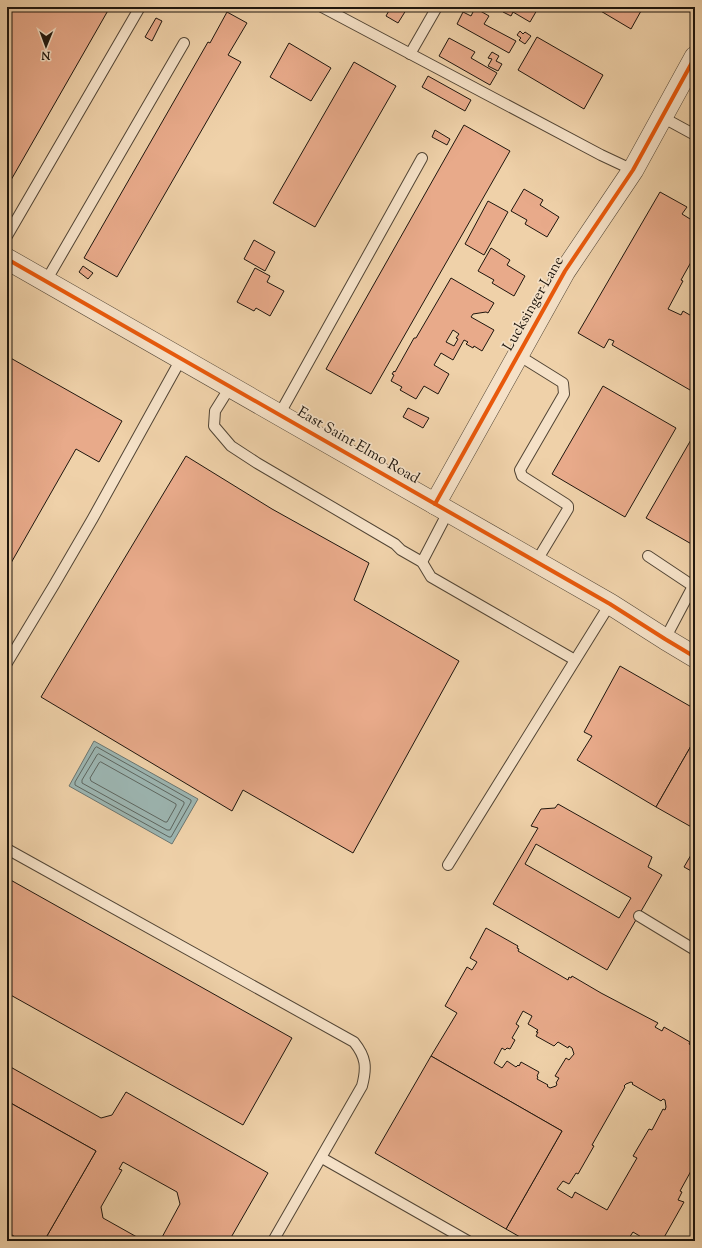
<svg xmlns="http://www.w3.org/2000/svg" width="702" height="1248" viewBox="0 0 702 1248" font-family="'Sorts Mill Goudy',serif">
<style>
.water{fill:#9cb5b1;stroke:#6a7570}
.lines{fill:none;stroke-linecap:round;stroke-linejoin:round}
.shore{stroke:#5d6660;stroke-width:1}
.building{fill:#e8aa8a;stroke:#1e160e;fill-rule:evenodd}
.lane-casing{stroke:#524535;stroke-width:12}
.street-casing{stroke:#524535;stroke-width:22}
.lane{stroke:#f5e1c7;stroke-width:10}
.street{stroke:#f5e1c7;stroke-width:21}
.cycleway-casing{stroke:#f5e1c7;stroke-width:6}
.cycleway{stroke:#e8590c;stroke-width:4}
.labels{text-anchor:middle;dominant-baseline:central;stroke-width:3.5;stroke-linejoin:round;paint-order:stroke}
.street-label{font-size:15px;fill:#1e160e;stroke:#f5e1c7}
</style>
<rect width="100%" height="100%" fill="#efd1a9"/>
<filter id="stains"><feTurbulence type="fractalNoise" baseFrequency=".005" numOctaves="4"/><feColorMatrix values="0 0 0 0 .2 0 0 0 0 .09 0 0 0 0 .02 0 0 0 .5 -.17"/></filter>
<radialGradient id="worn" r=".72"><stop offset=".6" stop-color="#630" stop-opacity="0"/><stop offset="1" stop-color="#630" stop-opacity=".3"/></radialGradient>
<!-- water -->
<polygon class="water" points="94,741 198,799 172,844 69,786"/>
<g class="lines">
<!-- shore -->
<g class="shore">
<polygon points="97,747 191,800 191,802 171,837 169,837 75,785 75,782 95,748"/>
<polygon points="99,754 184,802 184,804 170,830 167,830 82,783 82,780 97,755"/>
<polygon points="101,762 176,804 176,806 167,822 165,822 91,781 90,778 99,763"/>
</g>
</g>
<!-- building -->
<g class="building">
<polygon points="7,7 110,7 7,187"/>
<polygon points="391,7 408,7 398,23 386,16"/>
<polygon points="505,7 532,7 537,10 530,22 513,12 511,16 503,12"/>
<polygon points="600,7 634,7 641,11 631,29 599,10"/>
<polygon points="475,8 489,16 484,24 516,41 509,53 457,24 463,12 471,16"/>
<polygon points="227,12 247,23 228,55 241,62 117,277 84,258 208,42 210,43"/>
<polygon points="156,18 162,21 152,41 145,37"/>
<polygon points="520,31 523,34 525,32 531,36 525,44 519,40 521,38 517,35"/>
<polygon points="537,37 603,75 584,109 518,70"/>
<polygon points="449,38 475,52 471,58 497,73 490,85 439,56"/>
<polygon points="289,43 331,68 311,101 270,77"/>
<polygon points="492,52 499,56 496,61 502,64 498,71 488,66 492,59 488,58"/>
<polygon points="354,62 396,86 315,227 273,203"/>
<polygon points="428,76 471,100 465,111 422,87"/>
<polygon points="464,125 510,151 371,394 326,369"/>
<polygon points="435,130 450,139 447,145 432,137"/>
<polygon points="524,189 543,200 540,205 559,217 547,237 525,224 527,220 511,211"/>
<polygon points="660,192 687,207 682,214 695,222 695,255 681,280 683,281 668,309 681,315 683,311 695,318 695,388 692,386 690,390 612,345 614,341 609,339 604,348 578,333"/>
<polygon points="488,201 508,212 484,255 465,244"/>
<polygon points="254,240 275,252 265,271 244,259"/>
<polygon points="491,248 510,260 507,265 525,276 514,296 492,283 494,280 478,271"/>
<polygon points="83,266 93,273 88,279 79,272"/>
<polygon points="255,268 270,276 267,282 284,291 270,316 256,308 254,311 237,302"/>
<path d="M451,278L494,303L488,313L486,312L473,314L471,317L494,330L482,351L474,346L473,348L466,344L468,342L464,340L453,360L441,353L434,365L449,374L438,394L424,386L416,399L400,390L402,387L391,381L394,375L392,374L394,371L395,372L414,338H416ZM453,330L459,334L456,338L458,339L454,346L446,342Z"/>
<polygon points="7,356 122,421 99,462 76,449 7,570"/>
<polygon points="603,386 676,428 625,517 552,474"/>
<polygon points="408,408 429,418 423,428 403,417"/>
<polygon points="692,438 695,439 695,546 646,518"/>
<polygon points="186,456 272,509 369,563 354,600 459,661 353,853 243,790 232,811 41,697"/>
<polygon points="620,666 695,709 695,739 656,807 577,760 592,736 584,732"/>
<polygon points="695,739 695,829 656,807"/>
<path d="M558,804L652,857L648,867L662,875L607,970L493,904L538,828L531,826L541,809L555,808ZM536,844L631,898L619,918L525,864Z"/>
<polygon points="695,848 695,873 684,867"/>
<polygon points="7,878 292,1038 243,1125 7,993"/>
<path d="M486,928L518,946L517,948L519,949L518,951L568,980L569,977L571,978L572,976L601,993L658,1023L655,1027L662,1031L664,1027L690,1042L689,1044L695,1047V1174L691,1171L680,1191L682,1192L678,1200L684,1202L662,1241H648L633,1232L627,1241H527L506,1229L562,1131L431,1056L457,1013L445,1006L467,967L472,970L477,962L470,958ZM523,1011L532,1016L528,1024L538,1030L536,1032H538L536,1036L554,1046L558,1042L568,1048L569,1046L572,1048L574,1054L569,1060L566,1058L555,1076L559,1078L556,1083L557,1084L556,1086L550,1088L547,1086L548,1085L537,1079L538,1077L537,1076L539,1072L521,1062L519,1066L518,1065L516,1067L507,1061L502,1068L494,1063L502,1048L505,1050L507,1048L510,1049L515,1040L512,1038L519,1026L516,1024ZM631,1082L633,1083L632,1084L661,1101L663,1099L665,1100L666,1107L665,1110L663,1109L652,1130L649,1129L633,1156L637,1158L607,1210L575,1192L572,1198L557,1189L563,1181L569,1184L576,1173L578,1174L594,1146L592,1145L625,1087L624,1086L626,1084Z"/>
<polygon points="431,1056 562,1131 506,1229 375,1153"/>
<polygon points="7,1065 101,1118 112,1115 126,1092 268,1173 229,1241 159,1241 160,1241 180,1204 177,1192 123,1162 119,1169 122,1170 101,1207 103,1218 144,1241 44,1241 96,1151 7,1101"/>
<polygon points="7,1101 96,1151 44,1241 22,1241 7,1232"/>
</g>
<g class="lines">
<!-- lane casing -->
<g class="lane-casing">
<g id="lane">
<polyline points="322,7 601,155 633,170"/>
<polyline points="410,54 437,7"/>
<polyline points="662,117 695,135"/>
<polyline points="7,236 140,7"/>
<polyline points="46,281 184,43"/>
<polyline points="518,355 563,383 564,394 520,470 522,476 566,504 568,506 568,509 536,562"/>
<polyline points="230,387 215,411 214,426 231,446 257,463 395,544 401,550 422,562 431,577 575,660"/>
<polyline points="279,415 422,158"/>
<polyline points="648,556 693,586"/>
<polyline points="422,562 448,512"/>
<polyline points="665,639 693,586 695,587"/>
<polyline points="7,663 54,585 93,518 181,359"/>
<path d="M7,849L354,1042C366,1057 367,1067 362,1086L273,1241"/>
<polyline points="448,865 610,604"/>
<polyline points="639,916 695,950"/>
<polyline points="322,1158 468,1241"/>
</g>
</g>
<!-- street casing -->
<g class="street-casing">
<g id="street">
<polyline points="7,259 610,604 665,639 695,657"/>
<polyline points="435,504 565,271 633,170 695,57"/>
</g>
</g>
<!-- lane -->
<use href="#lane" class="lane"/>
<!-- street -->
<use href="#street" class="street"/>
<!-- cycleway casing -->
<g class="cycleway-casing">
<g id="cycleway">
<polyline points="7,259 610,604 665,639 695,657"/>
<polyline points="435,504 565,271 633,170 695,57"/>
</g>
</g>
<!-- cycleway -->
<use href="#cycleway" class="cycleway"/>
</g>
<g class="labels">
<!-- street labels -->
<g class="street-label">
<text transform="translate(534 304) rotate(-60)">Lucksinger Lane</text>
<text transform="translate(358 446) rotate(30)">East Saint Elmo Road</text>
</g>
</g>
<!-- margin -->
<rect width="702" height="1248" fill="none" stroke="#efd1a9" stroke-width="24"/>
<rect x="8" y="8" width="686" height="1232" fill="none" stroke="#1e160e" stroke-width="2"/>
<rect x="12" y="12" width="678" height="1224" fill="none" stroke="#1e160e"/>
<!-- north arrow -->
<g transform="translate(46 46) rotate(181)" stroke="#f5e1c7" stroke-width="3" paint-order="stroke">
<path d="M0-3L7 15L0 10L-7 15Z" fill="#1e160e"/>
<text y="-6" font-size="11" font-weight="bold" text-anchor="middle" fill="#1e160e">N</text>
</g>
<rect width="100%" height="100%" filter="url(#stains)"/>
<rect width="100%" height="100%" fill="url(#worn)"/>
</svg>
